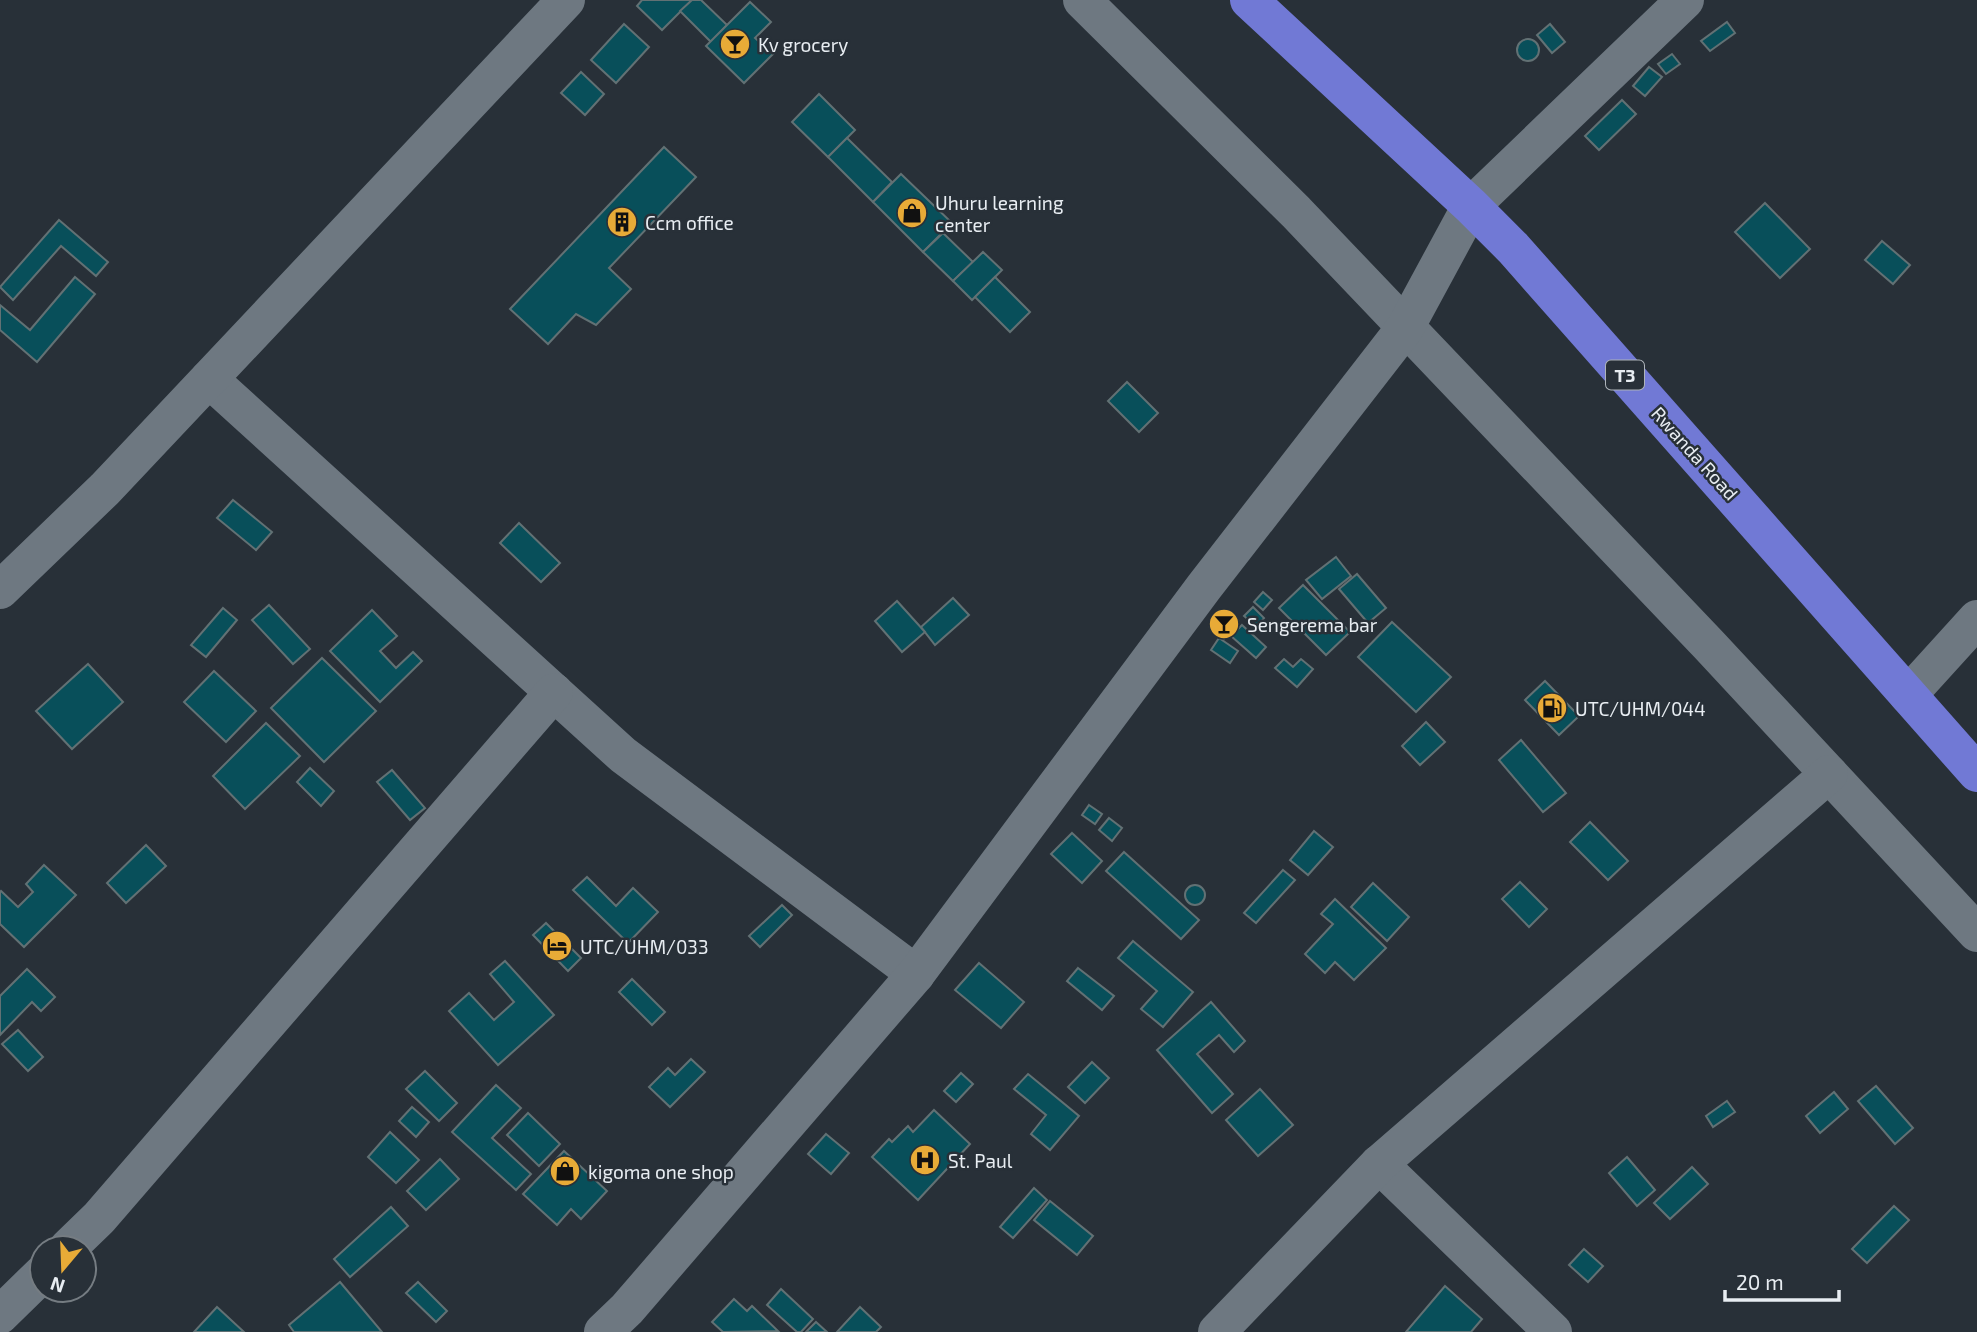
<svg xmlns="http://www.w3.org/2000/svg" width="1977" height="1332" viewBox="0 0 1977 1332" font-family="'Exo 2',sans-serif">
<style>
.building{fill:#084f5a;stroke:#627174;stroke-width:2}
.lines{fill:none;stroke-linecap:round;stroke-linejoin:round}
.minor{stroke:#6e7881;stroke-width:38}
.highway{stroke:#7179d5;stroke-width:38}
.labels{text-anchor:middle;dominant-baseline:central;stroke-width:5;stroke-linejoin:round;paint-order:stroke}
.shield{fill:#283038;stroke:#aeb4ba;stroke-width:2}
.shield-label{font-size:18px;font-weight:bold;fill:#e8edf2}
.poi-label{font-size:19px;fill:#e8edf2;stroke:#283038;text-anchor:start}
.street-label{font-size:19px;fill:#e8edf2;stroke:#283038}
</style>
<rect width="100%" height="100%" fill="#283038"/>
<!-- building -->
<g class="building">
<polygon points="642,0 692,0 662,30 637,6"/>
<polygon points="692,0 701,0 727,25 711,42 680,11"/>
<polygon points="750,2 771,22 755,38 773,54 744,83 706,46"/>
<polygon points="1727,22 1735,33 1710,51 1701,41"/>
<polygon points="624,24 649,47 616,83 591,60"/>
<polygon points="1550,24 1565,42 1552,53 1537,35"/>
<circle cx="1528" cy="50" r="11"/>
<polygon points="1672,54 1680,64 1666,74 1658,64"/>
<polygon points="1649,67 1662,77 1645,96 1633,86"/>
<polygon points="581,72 604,94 585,115 561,93"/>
<polygon points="819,94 855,130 828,157 792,122"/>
<polygon points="1622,100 1636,114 1599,150 1585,136"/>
<polygon points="847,138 892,182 873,202 828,157"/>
<polygon points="664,147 696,177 609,268 631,289 596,325 576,314 548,344 510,309"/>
<polygon points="901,174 952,223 923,252 873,202"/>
<polygon points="1765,203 1810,249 1780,278 1735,232"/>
<polygon points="59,220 108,262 96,276 61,246 13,300 0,287"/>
<polygon points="943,233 973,262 953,281 923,252"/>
<polygon points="1882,241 1910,265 1893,284 1865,260"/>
<polygon points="983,252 1002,270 972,300 953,281"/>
<polygon points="75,277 95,294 37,362 0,330 0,305 30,330"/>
<polygon points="995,277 1030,312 1010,332 975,297"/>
<polygon points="1127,382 1158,413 1139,432 1108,401"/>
<polygon points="233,500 272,532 256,550 217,518"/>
<polygon points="519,523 560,563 541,582 500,543"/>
<polygon points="1336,557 1351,576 1322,599 1306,580"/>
<polygon points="1357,574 1386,608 1368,623 1339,589"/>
<polygon points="1303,585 1350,632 1326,655 1279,608"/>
<polygon points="1263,592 1272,600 1263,610 1254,602"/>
<polygon points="953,598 969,615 935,645 921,627"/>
<polygon points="897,601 925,632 902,652 875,621"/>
<polygon points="269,605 310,649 293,664 252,620"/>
<polygon points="1253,607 1264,618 1257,627 1244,616"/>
<polygon points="223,608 237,620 206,657 191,645"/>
<polygon points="372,610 397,636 380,651 396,668 413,652 422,661 380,702 330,651"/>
<polygon points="1224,611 1238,621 1224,639 1210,627"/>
<polygon points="1392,622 1451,677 1416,712 1358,657"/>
<polygon points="1242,625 1266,647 1256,658 1231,636"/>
<polygon points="1219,638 1238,651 1230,663 1211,650"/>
<polygon points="322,658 376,711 324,762 271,708"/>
<polygon points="1284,659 1293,667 1301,659 1313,669 1297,687 1275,668"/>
<polygon points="88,664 123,702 72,749 36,711"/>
<polygon points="214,671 256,711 226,742 184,702"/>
<polygon points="1545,681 1579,716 1559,735 1525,700"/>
<polygon points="1426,722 1445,742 1420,765 1402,746"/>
<polygon points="266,723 300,756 245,809 213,776"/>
<polygon points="1521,740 1566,793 1543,812 1499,760"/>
<polygon points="310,768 334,791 321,806 297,782"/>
<polygon points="392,770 425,808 410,820 377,782"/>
<polygon points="1089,805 1102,814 1095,824 1082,815"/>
<polygon points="1109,818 1122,828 1112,841 1099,830"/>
<polygon points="1590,822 1628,861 1608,880 1570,842"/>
<polygon points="1314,831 1333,847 1308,875 1290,860"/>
<polygon points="1072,833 1102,861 1082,883 1051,854"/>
<polygon points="146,845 166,866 126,903 107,883"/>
<polygon points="1124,852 1199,920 1181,939 1106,871"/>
<polygon points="44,865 76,895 24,947 0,924 0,892 1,891 18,907 33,892 26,884"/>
<polygon points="1283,870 1295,880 1256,923 1244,913"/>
<polygon points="587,877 616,906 633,888 658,912 628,943 573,890"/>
<polygon points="1520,882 1547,909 1529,927 1502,899"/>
<polygon points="1373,883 1409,917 1387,941 1351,907"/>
<circle cx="1195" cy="895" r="10"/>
<polygon points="1335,899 1386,948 1354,980 1335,962 1325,973 1305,954 1333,924 1321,914"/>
<polygon points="782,905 792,915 760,947 749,936"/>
<polygon points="546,923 581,958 568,971 533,935"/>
<polygon points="1133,941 1193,992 1163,1027 1141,1009 1157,991 1118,958"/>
<polygon points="505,961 554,1015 498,1065 449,1011 469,993 494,1020 514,1002 490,974"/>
<polygon points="979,963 1024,1002 1001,1028 955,990"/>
<polygon points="1078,968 1114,996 1102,1010 1067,981"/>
<polygon points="27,969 55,997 41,1011 32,1002 0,1035 0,996"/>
<polygon points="632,979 665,1012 652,1025 619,992"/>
<polygon points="1211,1002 1245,1041 1234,1052 1219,1035 1197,1054 1233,1094 1212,1113 1157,1050"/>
<polygon points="18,1030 43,1057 28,1071 2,1044"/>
<polygon points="691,1059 705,1072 670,1107 649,1087 668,1068 675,1075"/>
<polygon points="1092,1062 1109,1078 1085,1103 1068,1087"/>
<polygon points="425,1071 457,1103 439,1121 406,1089"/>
<polygon points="961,1073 973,1084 956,1102 944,1091"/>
<polygon points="1028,1074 1079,1116 1050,1150 1031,1134 1046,1115 1014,1089"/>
<polygon points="496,1085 521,1108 492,1138 531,1174 516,1190 452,1132"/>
<polygon points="1876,1086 1913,1128 1895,1144 1858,1101"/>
<polygon points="1260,1089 1293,1125 1258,1156 1226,1120"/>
<polygon points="1834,1092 1848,1109 1820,1133 1806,1116"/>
<polygon points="1727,1101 1735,1112 1713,1127 1706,1116"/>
<polygon points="412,1107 429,1122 416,1137 399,1121"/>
<polygon points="934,1110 970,1144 918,1200 872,1157 889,1139 892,1142 908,1126 913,1132"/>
<polygon points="528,1113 560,1144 539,1166 507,1135"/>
<polygon points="390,1132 419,1160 396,1183 368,1157"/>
<polygon points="826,1134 849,1153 831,1174 808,1154"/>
<polygon points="564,1151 607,1191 581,1219 571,1209 557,1225 523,1194"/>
<polygon points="1627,1157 1655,1190 1637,1206 1609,1173"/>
<polygon points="440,1159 459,1179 426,1210 407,1191"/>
<polygon points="1692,1167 1708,1184 1670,1219 1654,1203"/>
<polygon points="1034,1188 1047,1200 1013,1238 1000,1227"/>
<polygon points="1050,1201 1093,1236 1077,1255 1034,1220"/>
<polygon points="1894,1206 1909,1220 1867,1263 1852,1249"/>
<polygon points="391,1207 408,1226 350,1277 334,1259"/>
<polygon points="1584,1249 1603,1266 1588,1282 1569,1265"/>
<polygon points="340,1282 382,1332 294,1332 289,1325"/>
<polygon points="418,1282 447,1311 436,1322 406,1293"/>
<polygon points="1445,1286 1482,1319 1471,1332 1406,1332"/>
<polygon points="781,1289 813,1319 801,1332 797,1332 767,1305"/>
<polygon points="734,1299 747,1311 752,1306 778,1331 723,1332 712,1322"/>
<polygon points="217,1307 244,1332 194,1332"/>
<polygon points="860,1307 881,1327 876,1332 837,1332"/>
<polygon points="816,1322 827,1332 806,1332"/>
</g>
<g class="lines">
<!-- minor -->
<g class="minor">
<polyline points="1082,0 1296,212 1709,645 1977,933"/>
<polyline points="209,379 623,755 916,974"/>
<polyline points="0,590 105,489 566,0"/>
<polyline points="1908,695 1977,619"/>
<polyline points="1379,1164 1553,1332"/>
<polyline points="68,1248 99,1218 554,692"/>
<polyline points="0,1315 42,1274"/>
<polyline points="603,1332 627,1309 916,974 1204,587 1405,328 1471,206 1685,0"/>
<polyline points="1217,1332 1379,1164 1829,774"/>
</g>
<!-- highway -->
<polyline class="highway" points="1249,0 1471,206 1513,248 1977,773"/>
</g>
<!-- icons -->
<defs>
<g id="bar-disc" transform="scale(1.575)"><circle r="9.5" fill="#e8ab37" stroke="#283038"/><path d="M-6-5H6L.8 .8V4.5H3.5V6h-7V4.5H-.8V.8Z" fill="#111"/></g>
<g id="shop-disc" transform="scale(1.575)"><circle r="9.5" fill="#e8ab37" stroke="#283038"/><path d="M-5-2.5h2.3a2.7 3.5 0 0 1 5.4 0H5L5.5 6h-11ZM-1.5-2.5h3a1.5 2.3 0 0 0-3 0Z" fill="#111"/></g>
<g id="building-disc" transform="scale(1.575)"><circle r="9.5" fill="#e8ab37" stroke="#283038"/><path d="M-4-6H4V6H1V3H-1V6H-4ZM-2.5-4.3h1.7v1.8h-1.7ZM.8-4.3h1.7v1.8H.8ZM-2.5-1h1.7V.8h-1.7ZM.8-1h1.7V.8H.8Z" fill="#111"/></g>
<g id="fuel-disc" transform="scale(1.575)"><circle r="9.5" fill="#e8ab37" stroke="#283038"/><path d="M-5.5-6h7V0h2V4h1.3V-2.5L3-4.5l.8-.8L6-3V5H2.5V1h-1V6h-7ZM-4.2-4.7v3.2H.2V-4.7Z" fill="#111"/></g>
<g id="hotel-disc" transform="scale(1.575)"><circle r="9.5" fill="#e8ab37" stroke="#283038"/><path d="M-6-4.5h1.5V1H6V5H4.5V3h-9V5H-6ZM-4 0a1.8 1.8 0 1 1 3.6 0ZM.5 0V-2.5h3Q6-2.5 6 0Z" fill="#111"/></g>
<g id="hospital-disc" transform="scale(1.575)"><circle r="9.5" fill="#e8ab37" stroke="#283038"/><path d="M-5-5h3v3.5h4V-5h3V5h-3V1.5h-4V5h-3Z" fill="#111"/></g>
</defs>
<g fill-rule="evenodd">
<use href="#bar-disc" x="735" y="44"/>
<use href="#shop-disc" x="912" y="213"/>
<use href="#building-disc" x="622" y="222"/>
<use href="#bar-disc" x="1224" y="624"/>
<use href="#fuel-disc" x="1552" y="708"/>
<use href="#hotel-disc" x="557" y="946"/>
<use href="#hospital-disc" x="925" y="1160"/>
<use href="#shop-disc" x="565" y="1171"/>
</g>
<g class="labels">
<!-- shield labels -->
<rect class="shield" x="1606" y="360.5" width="38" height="29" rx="5"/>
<g class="shield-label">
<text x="1625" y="375">T3</text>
</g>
<!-- poi labels -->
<g class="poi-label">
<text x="758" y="44">Kv grocery</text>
<text x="935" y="202">Uhuru learning<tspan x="935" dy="22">center</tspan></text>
<text x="645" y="222">Ccm office</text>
<text x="1247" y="624">Sengerema bar</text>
<text x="1575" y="708">UTC/UHM/044</text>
<text x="580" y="946">UTC/UHM/033</text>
<text x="948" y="1160">St. Paul</text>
<text x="588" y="1171">kigoma one shop</text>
</g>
<!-- street labels -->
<g class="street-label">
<text transform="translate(1695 453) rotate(48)">Rwanda Road</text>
</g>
</g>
<!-- north arrow -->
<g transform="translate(63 1269) rotate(199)"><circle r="33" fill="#283038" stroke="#757c82" stroke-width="2"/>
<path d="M0-5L12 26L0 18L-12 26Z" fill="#e8ab37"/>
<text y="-10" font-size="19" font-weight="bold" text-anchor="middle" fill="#e8edf2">N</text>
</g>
<!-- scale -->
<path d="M1725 1290v10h114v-10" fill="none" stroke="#e8edf2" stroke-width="3.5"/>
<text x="1736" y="1290" font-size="21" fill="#e8edf2" stroke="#283038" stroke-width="5" paint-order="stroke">20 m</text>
</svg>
